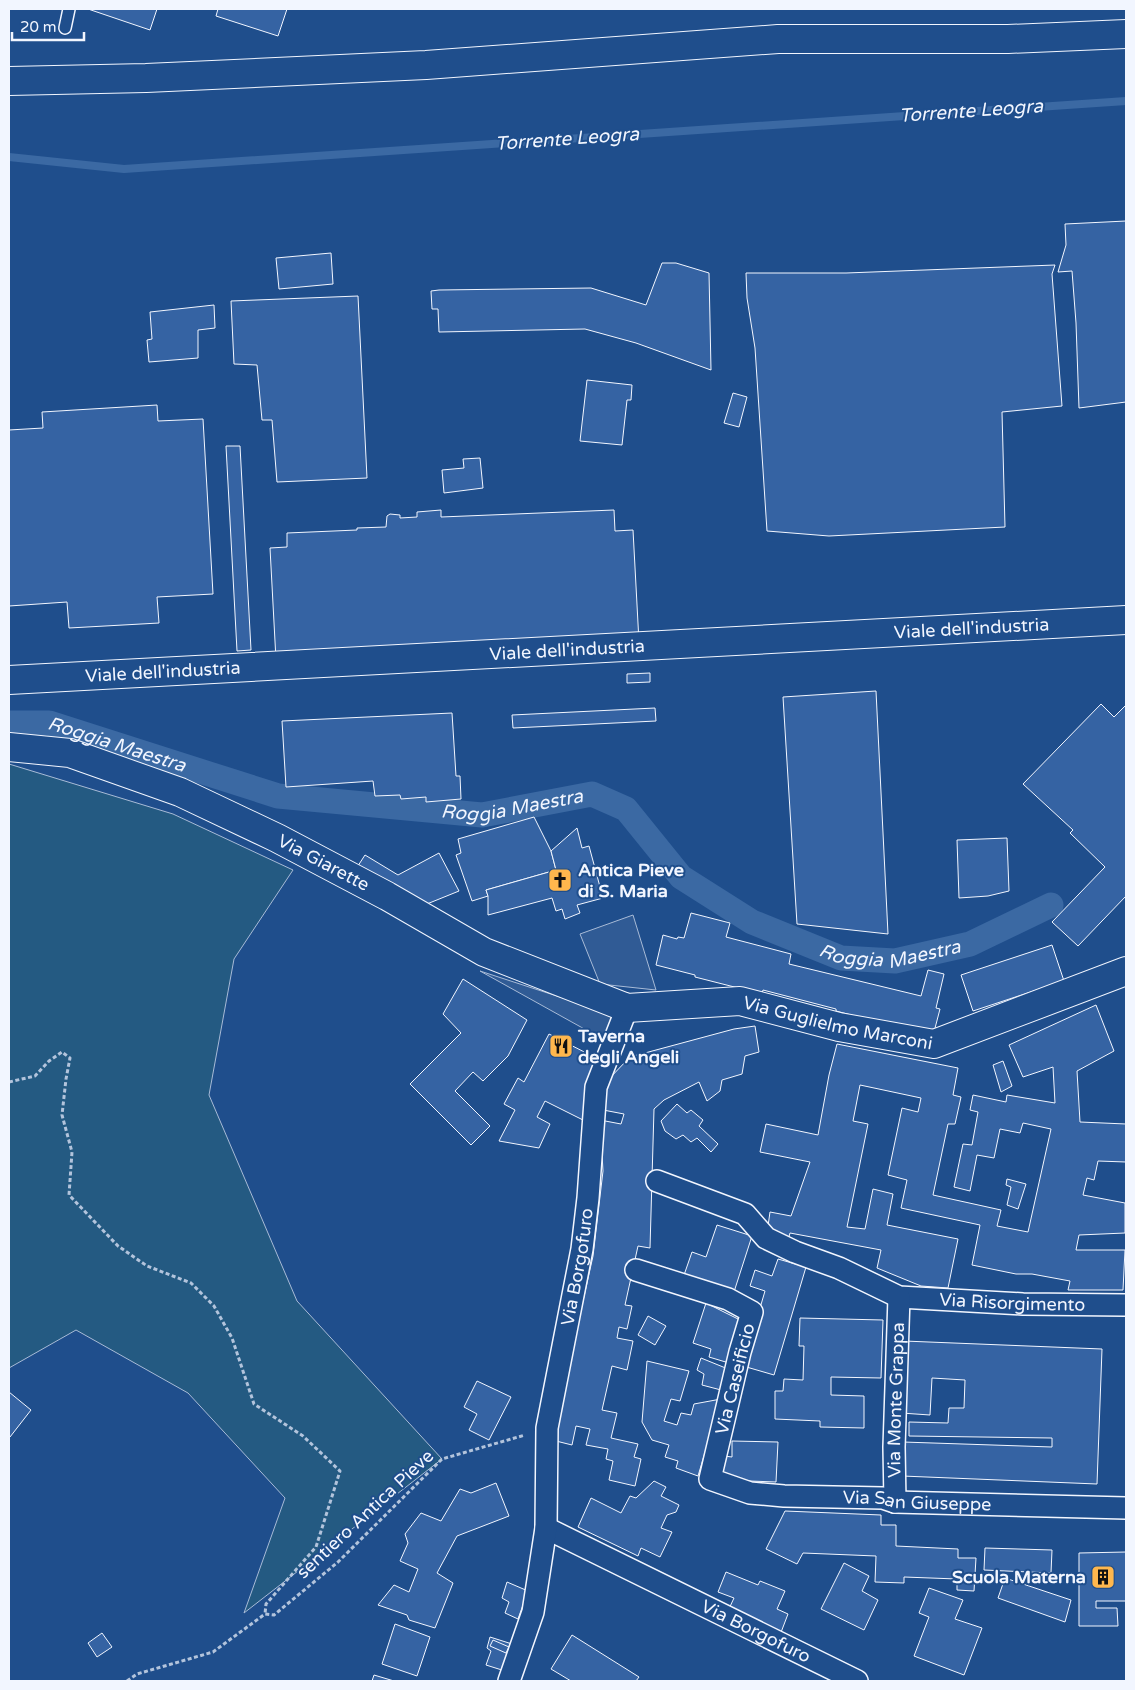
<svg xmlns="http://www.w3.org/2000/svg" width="1135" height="1690" viewBox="0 0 1135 1690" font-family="'Varela Round',sans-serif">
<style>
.green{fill:#245a82;stroke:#a8bbd7}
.parking{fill:#305b95;stroke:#a8bbd7}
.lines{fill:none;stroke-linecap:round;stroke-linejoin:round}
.stream{stroke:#3b69a3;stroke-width:8}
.canal{stroke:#3b69a3;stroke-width:25}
.building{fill:#3563a3;stroke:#f2f6ff}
.service-casing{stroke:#f2f6ff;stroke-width:14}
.minor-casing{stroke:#f2f6ff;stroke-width:24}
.tertiary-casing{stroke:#f2f6ff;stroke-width:30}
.primary-casing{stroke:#f2f6ff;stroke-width:30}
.path{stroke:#b3c4dc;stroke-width:3;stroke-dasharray:4 2.5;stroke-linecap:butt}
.service{stroke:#1f4e8c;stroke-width:11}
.minor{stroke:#1f4e8c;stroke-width:21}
.tertiary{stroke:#1f4e8c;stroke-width:28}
.primary{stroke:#1f4e8c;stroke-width:28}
.labels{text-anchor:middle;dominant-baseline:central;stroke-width:4;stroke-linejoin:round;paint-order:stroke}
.street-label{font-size:18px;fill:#f2f6ff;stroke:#1f4e8c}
.poi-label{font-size:18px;font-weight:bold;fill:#f2f6ff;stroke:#1f4e8c;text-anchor:start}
.water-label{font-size:19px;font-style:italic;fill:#f2f6ff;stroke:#1f4e8c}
</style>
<rect width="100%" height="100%" fill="#1f4e8c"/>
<!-- green -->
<polygon class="green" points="9,764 173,814 293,870 234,959 209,1095 297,1301 442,1459 244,1613 285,1498 188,1393 76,1330 9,1368"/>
<!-- parking -->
<g class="parking">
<polygon points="633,915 656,990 600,984 580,934"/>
<polygon points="480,971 615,1015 606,1041"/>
</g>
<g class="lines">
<!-- stream -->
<polyline class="stream" points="9,157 124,169 1126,101"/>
<!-- canal -->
<path class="canal" id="s1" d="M9,723H49L278,796L482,815L592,794L626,809L681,877L752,922L841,958L895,961L970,944L1051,905"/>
</g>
<!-- building -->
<g class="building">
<polygon points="88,9 157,9 150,30"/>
<polygon points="218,9 287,9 278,36 216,16"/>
<polygon points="1126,221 1126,402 1079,408 1076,323 1072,271 1058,272 1066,245 1065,224"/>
<polygon points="331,253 333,284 279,289 276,258"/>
<polygon points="662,263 676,263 709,273 711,370 636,343 585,329 439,332 438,309 432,309 431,291 439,290 591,288 646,305"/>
<polygon points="1055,265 1052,274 1062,406 1002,412 1005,527 829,536 767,531 755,348 747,298 746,273 846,273"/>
<polygon points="358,296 367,478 277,482 272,420 262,420 257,365 234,364 231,301"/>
<polygon points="214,305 215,328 198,330 198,358 149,362 147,340 152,339 150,312"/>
<polygon points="587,380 632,385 631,400 627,400 622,445 580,441"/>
<polygon points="733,393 747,397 739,427 724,423"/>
<polygon points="157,405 158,421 203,419 213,594 157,597 159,623 69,628 67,602 9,606 9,430 43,428 42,412"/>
<polygon points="226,446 240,446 251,650 237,651"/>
<polygon points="480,458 483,488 444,493 442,470 464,468 463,459"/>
<polygon points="441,510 441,517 614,510 615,531 633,530 639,642 276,660 270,548 287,547 287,533 357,530 357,528 386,527 387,516 390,514 400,515 400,518 417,517 417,512"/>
<polygon points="650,673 650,682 627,683 627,674"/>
<polygon points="876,691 888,934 797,924 783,697"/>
<polygon points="1101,704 1114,717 1126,705 1126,896 1078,946 1052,922 1105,867 1070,833 1073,830 1023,784"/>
<polygon points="655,708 656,721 513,728 512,715"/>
<polygon points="452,713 456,776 460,776 461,799 426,802 426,797 401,799 400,795 375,796 373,781 286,787 282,721"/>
<polygon points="534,817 551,851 556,870 486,890 488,896 472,901 456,855 461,853 458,839"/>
<polygon points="577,828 582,848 589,846 603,898 577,905 580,913 565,919 562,909 556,911 552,898 488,915 488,896 486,890 556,870 551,851"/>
<polygon points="1007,838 1009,891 988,896 959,898 957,840"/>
<polygon points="439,853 459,891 417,908 400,887 388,893 354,872 365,855 398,875"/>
<polygon points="691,913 730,923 726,937 791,954 789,964 921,996 928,970 944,974 936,1008 940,1009 934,1032 919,1033 836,1011 836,1009 763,990 762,994 695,977 695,975 656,965 663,935 677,939 678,937 684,938"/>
<polygon points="1052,945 1064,981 973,1011 961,975"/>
<polygon points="463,979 527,1020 508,1056 483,1081 473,1072 455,1091 490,1126 471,1145 410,1084 461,1033 443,1014"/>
<polygon points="1096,1005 1114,1051 1077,1071 1080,1122 1126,1124 1126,1162 1098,1161 1094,1180 1087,1178 1083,1195 1125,1203 1125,1233 1079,1235 1076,1250 1125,1250 1123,1290 1068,1290 1070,1281 1032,1274 1016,1274 972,1265 980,1225 901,1208 907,1180 888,1175 902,1108 918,1112 921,1098 860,1085 853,1121 868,1124 847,1227 865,1229 873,1189 893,1194 887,1225 958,1239 948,1288 921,1286 877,1268 881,1250 790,1233 787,1244 768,1226 770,1212 791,1216 810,1162 760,1152 766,1124 818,1135 829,1075 837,1044 958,1068 953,1095 961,1097 955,1124 948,1124 933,1195 1001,1210 997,1226 1028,1232 1051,1129 1023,1123 1020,1133 1000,1129 994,1158 977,1155 970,1191 954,1187 963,1144 972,1145 978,1112 970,1110 973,1095 1006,1102 1007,1095 1055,1103 1053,1067 1023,1077 1009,1045"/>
<polygon points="755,1026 759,1052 745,1056 742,1074 722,1080 720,1091 707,1101 699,1082 664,1100 654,1109 650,1248 638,1246 625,1305 632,1306 627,1329 619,1327 617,1338 633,1341 627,1370 612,1366 602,1410 617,1413 611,1438 638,1444 634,1457 641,1459 635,1486 609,1480 613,1461 606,1459 608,1449 586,1445 590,1429 576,1426 572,1445 552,1440 593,1256 603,1171 600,1120 621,1124 624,1114 598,1109 604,1084 630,1057 734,1029"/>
<polygon points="549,1034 602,1061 587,1122 545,1101 537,1117 550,1124 539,1148 499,1141 515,1110 504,1104 518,1078 524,1082"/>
<polygon points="1003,1061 1012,1086 1001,1092 993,1065"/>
<polygon points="677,1104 687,1113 691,1110 703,1120 699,1126 718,1144 711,1152 697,1138 691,1142 683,1135 676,1139 665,1131 661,1121"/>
<polygon points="1007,1179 1026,1184 1018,1209 1007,1205 1011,1187 1006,1185"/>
<polygon points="717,1225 752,1236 733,1295 683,1278 692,1252 706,1257"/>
<polygon points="778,1259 806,1267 774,1375 743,1366 765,1291 750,1286 755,1270 772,1276"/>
<polygon points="706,1303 748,1324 729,1363 709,1357 711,1349 693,1343"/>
<polygon points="648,1316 666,1326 655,1345 638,1335"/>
<polygon points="800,1318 883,1320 881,1378 831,1377 831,1395 864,1396 864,1428 820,1427 820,1421 775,1419 775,1391 783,1391 784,1379 803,1380 804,1346 799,1346"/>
<polygon points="904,1341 1102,1349 1097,1484 902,1476 903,1442 1052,1447 1052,1438 909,1436 909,1422 948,1423 949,1408 964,1408 965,1380 932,1378 930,1415 901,1413"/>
<polygon points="701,1358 728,1369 721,1390 702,1385 704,1374 697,1370"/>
<polygon points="647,1361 689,1371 680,1401 671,1399 664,1421 677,1425 681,1413 691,1415 694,1404 721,1399 698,1476 676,1468 678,1461 665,1457 669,1445 652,1440 642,1422"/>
<polygon points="477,1381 511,1397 489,1440 469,1430 477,1414 464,1407"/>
<polygon points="9,1392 31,1410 10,1437 9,1436"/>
<polygon points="732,1441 778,1442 776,1482 722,1480 724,1456 732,1457"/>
<polygon points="654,1481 666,1487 661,1496 679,1505 676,1512 667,1515 661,1528 672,1532 660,1557 641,1548 638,1556 578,1527 591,1498 621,1513 630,1496 636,1498"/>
<polygon points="496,1483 509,1516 457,1536 437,1573 453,1583 435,1628 409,1620 407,1615 378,1605 394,1585 409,1592 418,1569 400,1561 408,1543 405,1534 421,1513 441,1521 460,1489 471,1493"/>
<polygon points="785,1511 881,1515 881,1525 896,1525 896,1546 958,1549 958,1558 976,1558 974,1591 957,1590 957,1579 904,1577 904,1583 875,1582 876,1556 803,1553 797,1564 766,1549"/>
<polygon points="985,1548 1052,1550 1051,1573 984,1570"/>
<polygon points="1126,1552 1126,1601 1096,1601 1096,1608 1117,1608 1118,1626 1079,1626 1079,1553"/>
<polygon points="844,1563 869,1576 862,1591 878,1600 864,1630 821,1609"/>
<polygon points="726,1572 758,1585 760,1581 785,1591 777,1609 788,1614 780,1635 727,1613 734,1598 718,1592"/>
<polygon points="1005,1578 1071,1600 1065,1622 998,1598"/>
<polygon points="507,1582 528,1591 518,1619 505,1613 509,1602 502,1598"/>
<polygon points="929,1588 963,1600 955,1619 982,1628 964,1675 914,1656 929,1617 919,1613"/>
<polygon points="395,1624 430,1637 417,1676 382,1664"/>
<polygon points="102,1633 112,1647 97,1657 88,1643"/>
<polygon points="572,1635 639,1677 636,1681 571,1681 551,1669"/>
<polygon points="490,1637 512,1644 505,1671 486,1665 491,1651 487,1648"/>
<polygon points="493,1640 509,1647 506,1653 490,1646"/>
<polygon points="374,1675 394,1681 372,1681"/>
</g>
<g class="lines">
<!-- service casing -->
<g class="service-casing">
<polyline id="service" points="65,28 69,9"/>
</g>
<!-- minor casing -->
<g class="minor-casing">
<g id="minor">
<path id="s2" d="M657,1181L745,1214L766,1238L795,1252L839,1268L899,1297L1023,1304L1126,1305"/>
<path id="s3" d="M636,1270L728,1299L752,1312L740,1352L710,1479L750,1493L784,1496L883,1498L895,1502L1126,1508"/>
<path id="s4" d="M895,1502L894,1447L899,1297"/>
<path id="s5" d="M546,1528L857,1681"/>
<path id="s6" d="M509,1681L533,1612L546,1528L547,1428L582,1249L588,1198L596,1087L627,1008"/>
</g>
</g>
<!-- tertiary casing -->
<g class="tertiary-casing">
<g id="tertiary">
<path id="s7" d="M9,680L1126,620"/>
<path id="s8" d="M9,747L70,753L180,792L277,838L387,896L484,952L627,1008L740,1001L839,1027L934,1044L1126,971"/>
</g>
</g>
<!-- primary casing -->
<g class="primary-casing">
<polyline id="primary" points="9,81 146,78 426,65 778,39 1008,39 1126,34"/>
</g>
<!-- path -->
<g class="path">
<polyline points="9,1082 35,1076 49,1061 62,1052 70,1058 66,1079 62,1115 72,1152 69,1195 118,1246 147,1266 191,1283 214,1306 232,1338 254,1404 303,1436 340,1471 316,1547 266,1604 265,1614"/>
<polyline points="127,1681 137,1674 213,1652 265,1614 274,1615 338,1562 442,1459 525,1435"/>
</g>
<!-- service -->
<use href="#service" class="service"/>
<!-- minor -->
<use href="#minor" class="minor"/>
<!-- tertiary -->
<use href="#tertiary" class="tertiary"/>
<!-- primary -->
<use href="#primary" class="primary"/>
</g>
<!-- icons -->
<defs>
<g id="church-square" transform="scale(1.25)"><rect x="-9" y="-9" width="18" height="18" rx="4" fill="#ffb74d" stroke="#1f4e8c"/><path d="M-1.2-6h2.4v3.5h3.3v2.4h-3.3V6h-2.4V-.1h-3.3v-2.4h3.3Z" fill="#111"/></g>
<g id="restaurant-square" transform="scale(1.25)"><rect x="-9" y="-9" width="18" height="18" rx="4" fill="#ffb74d" stroke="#1f4e8c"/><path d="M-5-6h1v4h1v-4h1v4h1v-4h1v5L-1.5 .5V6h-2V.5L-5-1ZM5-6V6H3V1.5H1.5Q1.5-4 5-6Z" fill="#111"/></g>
<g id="building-square" transform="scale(1.25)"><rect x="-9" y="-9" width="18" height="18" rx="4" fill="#ffb74d" stroke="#1f4e8c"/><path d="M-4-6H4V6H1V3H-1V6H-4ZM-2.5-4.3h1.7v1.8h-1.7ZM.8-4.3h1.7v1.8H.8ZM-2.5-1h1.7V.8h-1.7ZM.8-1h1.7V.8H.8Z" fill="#111"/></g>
</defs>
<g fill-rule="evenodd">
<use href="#church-square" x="560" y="880"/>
<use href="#restaurant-square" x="561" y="1046"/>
<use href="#building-square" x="1103" y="1577"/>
</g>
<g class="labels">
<!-- street labels -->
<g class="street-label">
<text stroke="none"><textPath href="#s7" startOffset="964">Viale dell'industria</textPath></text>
<text stroke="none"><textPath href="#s7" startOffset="559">Viale dell'industria</textPath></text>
<text stroke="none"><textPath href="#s7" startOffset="154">Viale dell'industria</textPath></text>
<text stroke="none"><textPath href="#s8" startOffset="338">Via Giarette</textPath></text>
<text stroke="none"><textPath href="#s8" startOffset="889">Via Guglielmo Marconi</textPath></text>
<text stroke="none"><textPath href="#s6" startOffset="422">Via Borgofuro</textPath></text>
<text stroke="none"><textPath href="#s2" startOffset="385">Via Risorgimento</textPath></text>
<text transform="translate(735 1379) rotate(-76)">Via Caseificio</text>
<text stroke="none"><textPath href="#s4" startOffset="102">Via Monte Grappa</textPath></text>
<text stroke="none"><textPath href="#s3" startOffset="506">Via San Giuseppe</textPath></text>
<text transform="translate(365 1514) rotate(-43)">sentiero Antica Pieve</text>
<text stroke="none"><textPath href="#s5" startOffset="234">Via Borgofuro</textPath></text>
</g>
<!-- poi labels -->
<g class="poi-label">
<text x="578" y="870">Antica Pieve<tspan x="578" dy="21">di S. Maria</tspan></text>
<text x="578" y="1036">Taverna<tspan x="578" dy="21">degli Angeli</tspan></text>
<text x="1086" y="1577" text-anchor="end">Scuola Materna</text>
</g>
<!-- water labels -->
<g class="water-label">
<text transform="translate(971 111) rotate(-4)">Torrente Leogra</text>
<text transform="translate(567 139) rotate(-4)">Torrente Leogra</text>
<text stroke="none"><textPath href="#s1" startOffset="111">Roggia Maestra</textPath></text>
<text stroke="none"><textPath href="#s1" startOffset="516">Roggia Maestra</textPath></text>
<text stroke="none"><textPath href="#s1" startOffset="951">Roggia Maestra</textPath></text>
</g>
</g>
<!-- border -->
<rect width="1135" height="1690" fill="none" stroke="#f2f6ff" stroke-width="20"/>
<!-- scale -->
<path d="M12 32v8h72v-8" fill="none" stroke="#f2f6ff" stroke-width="2.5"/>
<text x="20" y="32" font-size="15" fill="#f2f6ff" stroke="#1f4e8c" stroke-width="4" paint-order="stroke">20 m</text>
</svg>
